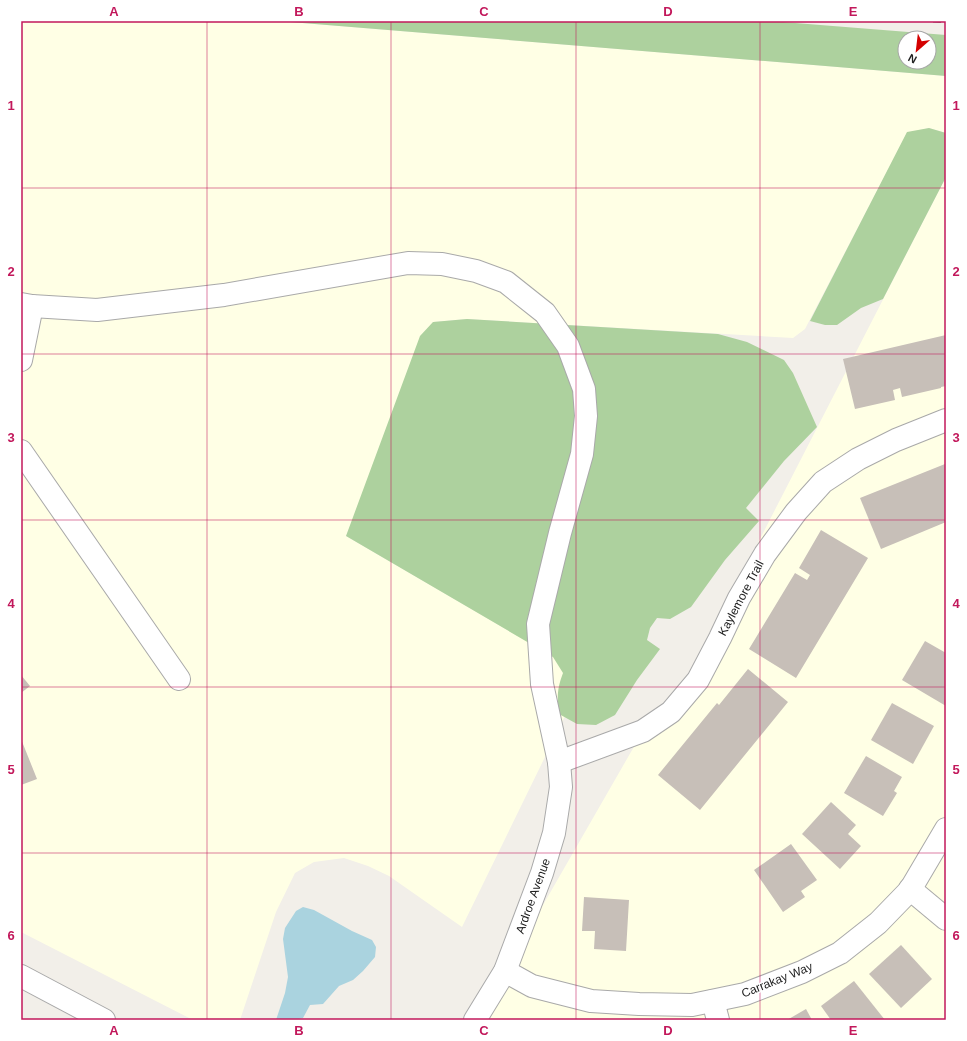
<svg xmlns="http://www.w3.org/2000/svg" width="967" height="1041" viewBox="0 0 967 1041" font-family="Helvetica,sans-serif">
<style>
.education{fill:#ffffe5}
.forest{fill:#add19e;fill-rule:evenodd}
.water{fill:#aad3df}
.building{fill:#c7bfb8}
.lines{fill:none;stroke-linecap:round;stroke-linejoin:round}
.minor-casing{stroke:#a9a9a9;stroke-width:24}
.minor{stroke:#fff;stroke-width:22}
.rail{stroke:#707070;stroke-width:3;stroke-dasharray:8 8;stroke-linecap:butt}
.grid{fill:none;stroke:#c2185b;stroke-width:1;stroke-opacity:0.55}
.labels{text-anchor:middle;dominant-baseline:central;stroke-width:3;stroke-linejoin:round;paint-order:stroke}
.street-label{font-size:12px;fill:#222;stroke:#fff}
.neatline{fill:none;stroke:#c2185b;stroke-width:1.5}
.grid-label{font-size:13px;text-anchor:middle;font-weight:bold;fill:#c2185b}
</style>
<rect width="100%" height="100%" fill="#f2efe9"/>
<!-- education -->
<g class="education">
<polygon points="21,21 278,21 946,76 946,133 929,128 907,133 805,329 793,338 467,319 433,322 346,536 585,675 462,927 389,876 368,866 344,858 314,862 295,873 276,912 240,1020 193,1020 21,932"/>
<polygon points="946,177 946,1020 477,1020 643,731 671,712"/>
</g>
<!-- forest -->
<g class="forest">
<path d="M278,21H770L946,35V76ZM905,38H929V62H905Z"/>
<polygon points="929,128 946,133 946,177 883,299 861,308 837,325 825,325 810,321 907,132"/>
<path d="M467,319L718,334L747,342L784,360L793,373L817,427L784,461L746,508L759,521L725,560L691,607L670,619L657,618L650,628L647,640L660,649L637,680L615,715L596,725L577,724L559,714C557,697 557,689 563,673L553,657L346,536L420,336L433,322Z"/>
</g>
<!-- water -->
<polygon class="water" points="303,907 314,910 352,931 372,940 376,947 375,957 363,971 353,980 339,986 323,1004 310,1005 303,1018 294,1020 276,1020 285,993 288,977 283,939 285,928 296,911"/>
<!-- building -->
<g class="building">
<polygon points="946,335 946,386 941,387 941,388 902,397 900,388 893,390 895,400 855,409 843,359"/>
<polygon points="945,464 946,466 946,522 881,549 860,498"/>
<polygon points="821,530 868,558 796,678 749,649 795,573 807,580 810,575 799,568"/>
<polygon points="925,641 946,653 946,706 902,680"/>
<polygon points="748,669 788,702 700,810 658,775 717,703 719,705"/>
<polygon points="21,675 30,686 21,693"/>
<polygon points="892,703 934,726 913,764 871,740"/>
<polygon points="21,739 37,779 21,785"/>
<polygon points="866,756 902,777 894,791 897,793 883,816 844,793"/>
<polygon points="831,802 856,825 848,834 861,846 840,869 802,834"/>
<polygon points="791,844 817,880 801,891 805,897 783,912 754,870"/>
<polygon points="584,897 629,900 626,951 594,949 595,931 582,931"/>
<polygon points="901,945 932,979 901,1008 869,974"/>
<polygon points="854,981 885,1020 831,1020 821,1006"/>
<polygon points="806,1009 812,1020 787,1020"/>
</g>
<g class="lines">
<!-- minor casing -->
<g class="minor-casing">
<g id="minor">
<polyline points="21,304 32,306 97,310 224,295 408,263 442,264 476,271 506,282 545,313 568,346 584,389 586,416 582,454 560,533 538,624 542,684 559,762 561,787 554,833 542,873 505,971 475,1020"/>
<polyline points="21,360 32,306"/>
<polyline points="21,451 179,679"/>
<polyline points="559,762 643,731 671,712 698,680 720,638 739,598 765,554 796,512 823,482 858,459 896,440 946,420"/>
<polyline points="910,889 946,919"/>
<polyline points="505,971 532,986 591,1001 639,1004 692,1005 745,994 802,972 840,953 878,923 910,890 946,829"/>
<polyline points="21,976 104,1020"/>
<polyline points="713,1001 718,1020"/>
</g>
</g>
<!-- minor -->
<use href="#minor" class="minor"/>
<!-- rail -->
<polyline class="rail" points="933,21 946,22"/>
</g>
<!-- grid -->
<path class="grid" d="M207,21V1020M391,21V1020M576,21V1020M760,21V1020M21,188H946M21,354H946M21,520H946M21,687H946M21,853H946"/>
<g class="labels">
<!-- street labels -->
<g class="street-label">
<text transform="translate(741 598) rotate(-62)">Kaylemore Trail</text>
<text transform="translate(533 896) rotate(-70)">Ardroe Avenue</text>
<text transform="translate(777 980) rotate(-22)">Carrakay Way</text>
</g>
</g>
<!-- border -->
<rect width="967" height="1041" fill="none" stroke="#ffffff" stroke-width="44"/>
<!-- north arrow -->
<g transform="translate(917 50) rotate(208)"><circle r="19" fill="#ffffff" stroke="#a7a7a7"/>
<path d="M0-3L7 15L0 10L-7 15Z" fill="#d40000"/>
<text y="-6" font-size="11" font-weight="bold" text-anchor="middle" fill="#222222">N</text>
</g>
<rect x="22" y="22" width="923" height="997" class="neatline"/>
<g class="grid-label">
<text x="114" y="16">A</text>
<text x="299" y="16">B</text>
<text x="484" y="16">C</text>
<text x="668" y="16">D</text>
<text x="853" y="16">E</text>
<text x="11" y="110">1</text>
<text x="956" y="110">1</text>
<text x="11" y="276">2</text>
<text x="956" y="276">2</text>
<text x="11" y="442">3</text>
<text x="956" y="442">3</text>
<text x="11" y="608">4</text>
<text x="956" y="608">4</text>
<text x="11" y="774">5</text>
<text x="956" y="774">5</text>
<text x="11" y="940">6</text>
<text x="956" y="940">6</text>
<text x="114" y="1035">A</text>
<text x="299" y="1035">B</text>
<text x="484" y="1035">C</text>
<text x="668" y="1035">D</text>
<text x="853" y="1035">E</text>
</g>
</svg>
